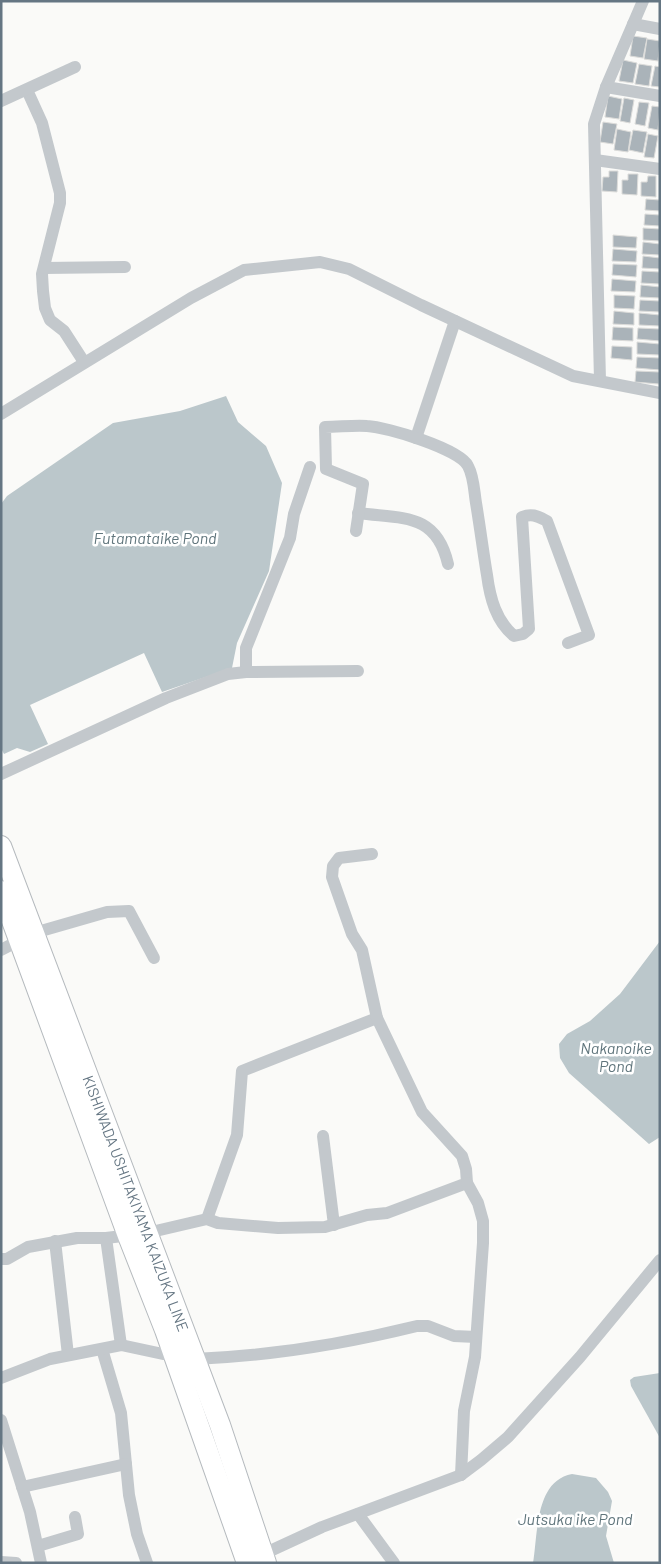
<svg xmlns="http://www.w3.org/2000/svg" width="661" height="1564" viewBox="0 0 661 1564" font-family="Barlow,sans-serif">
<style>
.water{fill:#bbc7cb}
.building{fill:#aab3b9;stroke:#dcdcda}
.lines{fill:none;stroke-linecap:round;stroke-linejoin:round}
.primary-casing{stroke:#b5babe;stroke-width:22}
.minor{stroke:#c3c8cc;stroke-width:12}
.primary{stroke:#fff;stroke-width:20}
.labels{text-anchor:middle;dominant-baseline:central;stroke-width:5;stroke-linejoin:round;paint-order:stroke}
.street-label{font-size:15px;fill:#657683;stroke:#fff}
.water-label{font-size:16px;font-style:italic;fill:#60757c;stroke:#fff}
</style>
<rect width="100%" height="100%" fill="#fafaf8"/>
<!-- water -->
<g class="water">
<polygon points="226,396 238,422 266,446 282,483 269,571 237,643 232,668 162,692 144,653 30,705 48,744 30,752 17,748 4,754 1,748 1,504 7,496 113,423 180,411"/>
<polygon points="660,941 660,1137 649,1144 569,1073 560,1058 559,1044 567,1034 590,1021 620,994"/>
<polygon points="660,1373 660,1438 631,1386 630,1380 634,1377"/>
<path d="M572,1474L596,1478L608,1492L612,1501L606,1536L614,1563H533C538,1533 535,1481 572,1474Z"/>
</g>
<!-- building -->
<g class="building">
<polygon points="633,36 647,38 643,58 630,56"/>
<polygon points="647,39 660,41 658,61 644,59"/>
<polygon points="623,60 637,63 633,83 619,81"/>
<polygon points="639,64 652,66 649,86 635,84"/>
<polygon points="655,66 660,67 660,87 651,86"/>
<polygon points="608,96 622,99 619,119 605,117"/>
<polygon points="624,98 634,100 630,123 620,121"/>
<polygon points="639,102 649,103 645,126 635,124"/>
<polygon points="652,106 660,107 658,130 648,128"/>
<polygon points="603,122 617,124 613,144 600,142"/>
<polygon points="617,129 631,132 628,152 614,150"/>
<polygon points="633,130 647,132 643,153 629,150"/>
<polygon points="648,134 658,136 654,158 644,157"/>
<polygon points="609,171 618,171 617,192 602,191 603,177 609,177"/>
<polygon points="628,174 638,174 637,195 622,194 622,180 628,180"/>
<polygon points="648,176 656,176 656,197 641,196 641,182 647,182"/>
<polygon points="646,199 660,200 660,211 645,210"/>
<polygon points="645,214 660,215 660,226 644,225"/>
<polygon points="643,228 660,229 660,241 643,240"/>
<polygon points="613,235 637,237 636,248 613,247"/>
<polygon points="643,242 660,244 660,255 642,254"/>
<polygon points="613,249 637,251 636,262 612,261"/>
<polygon points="643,256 660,258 660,269 642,268"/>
<polygon points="613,264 637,265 636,277 612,275"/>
<polygon points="642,271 660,272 660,284 641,283"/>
<polygon points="612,279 636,281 635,292 611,291"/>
<polygon points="641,285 660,287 660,298 640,297"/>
<polygon points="614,295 635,296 634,309 614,308"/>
<polygon points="640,300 660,301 660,312 639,311"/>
<polygon points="614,311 634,313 634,325 613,324"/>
<polygon points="639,313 660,315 660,326 639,325"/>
<polygon points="613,327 633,328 633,341 612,340"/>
<polygon points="638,328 660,329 660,341 637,339"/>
<polygon points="637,342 660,344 660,355 637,354"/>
<polygon points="612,346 632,347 632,360 611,358"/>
<polygon points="637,357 660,358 660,370 636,368"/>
<polygon points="636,371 660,372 659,384 635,382"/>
</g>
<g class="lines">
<!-- primary casing -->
<g class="primary-casing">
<g id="primary">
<path id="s1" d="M1,846L220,1425L266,1563"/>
<polyline points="1,891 128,1236 165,1330 247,1563"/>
</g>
</g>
<!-- minor -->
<g class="minor">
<polyline points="633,24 660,29"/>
<polyline points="606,87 660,96"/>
<polyline points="27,90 42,123 60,193 60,203 42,274 43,291 45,308 50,320 64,331 84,362"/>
<polyline points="1,101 75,67"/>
<polyline points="595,160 660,169"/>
<polyline points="44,268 125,267"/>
<polyline points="600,381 594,124 606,87 643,1"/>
<polyline points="1,414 191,298 244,270 320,262 349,269 421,305 573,376 660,393"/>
<polyline points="416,438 455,321"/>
<path d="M358,513C402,519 436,512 448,564"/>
<path d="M356,531L363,484L326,469L325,427C339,427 354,425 367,426C387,427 460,449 468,466C474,477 474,491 476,503C480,527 483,551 487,575C490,598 496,621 514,636L523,634L529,629L522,517C532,513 537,516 547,521L589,635L568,643"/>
<polyline points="246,672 246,648 290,538 294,514 310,467"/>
<polyline points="1,774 166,698 228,674 246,672 358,671"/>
<polyline points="34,933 107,912 129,911 154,958"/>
<polyline points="1,950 20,940"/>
<polyline points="323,1136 334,1225"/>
<polyline points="207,1219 237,1135 242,1071 377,1018"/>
<polyline points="106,1238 121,1345"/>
<polyline points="55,1241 68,1355"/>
<polyline points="1,1259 7,1259 28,1247 77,1238 106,1238 147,1233 207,1219 218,1223 278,1228 325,1227 367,1215 387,1213 467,1183 466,1169 462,1156 422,1112 377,1018 362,950 352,934 332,877 333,866 339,858 372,854"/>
<polyline points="102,1349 121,1413 129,1495 137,1534 147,1563"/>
<path d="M195,1359C269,1356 344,1344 417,1326H428L454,1336L476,1337"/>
<polyline points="1,1378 50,1359 121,1345 163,1354 173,1352"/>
<polyline points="1,1420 30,1512 41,1563"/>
<polyline points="461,1475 464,1411 475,1357 483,1243 483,1221 478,1203 467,1183"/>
<polyline points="22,1487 126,1464"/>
<polyline points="358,1514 394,1563"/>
<polyline points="38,1546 78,1534 75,1517"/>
<polyline points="257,1557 322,1527 461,1475 481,1460 508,1437 580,1357 660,1260"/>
<polyline points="1,1562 16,1563"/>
</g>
<!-- primary -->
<use href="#primary" class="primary"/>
</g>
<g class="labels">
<!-- street labels -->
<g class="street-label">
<text stroke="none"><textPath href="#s1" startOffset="382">KISHIWADA USHITAKIYAMA KAIZUKA LINE</textPath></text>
</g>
<!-- water labels -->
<g class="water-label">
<text x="155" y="537">Futamataike Pond</text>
<text x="616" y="1047">Nakanoike<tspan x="616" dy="18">Pond</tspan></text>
<text x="575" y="1518">Jutsuka ike Pond</text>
</g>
</g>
<!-- border -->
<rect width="661" height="1564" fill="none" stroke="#657683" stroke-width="5"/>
</svg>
